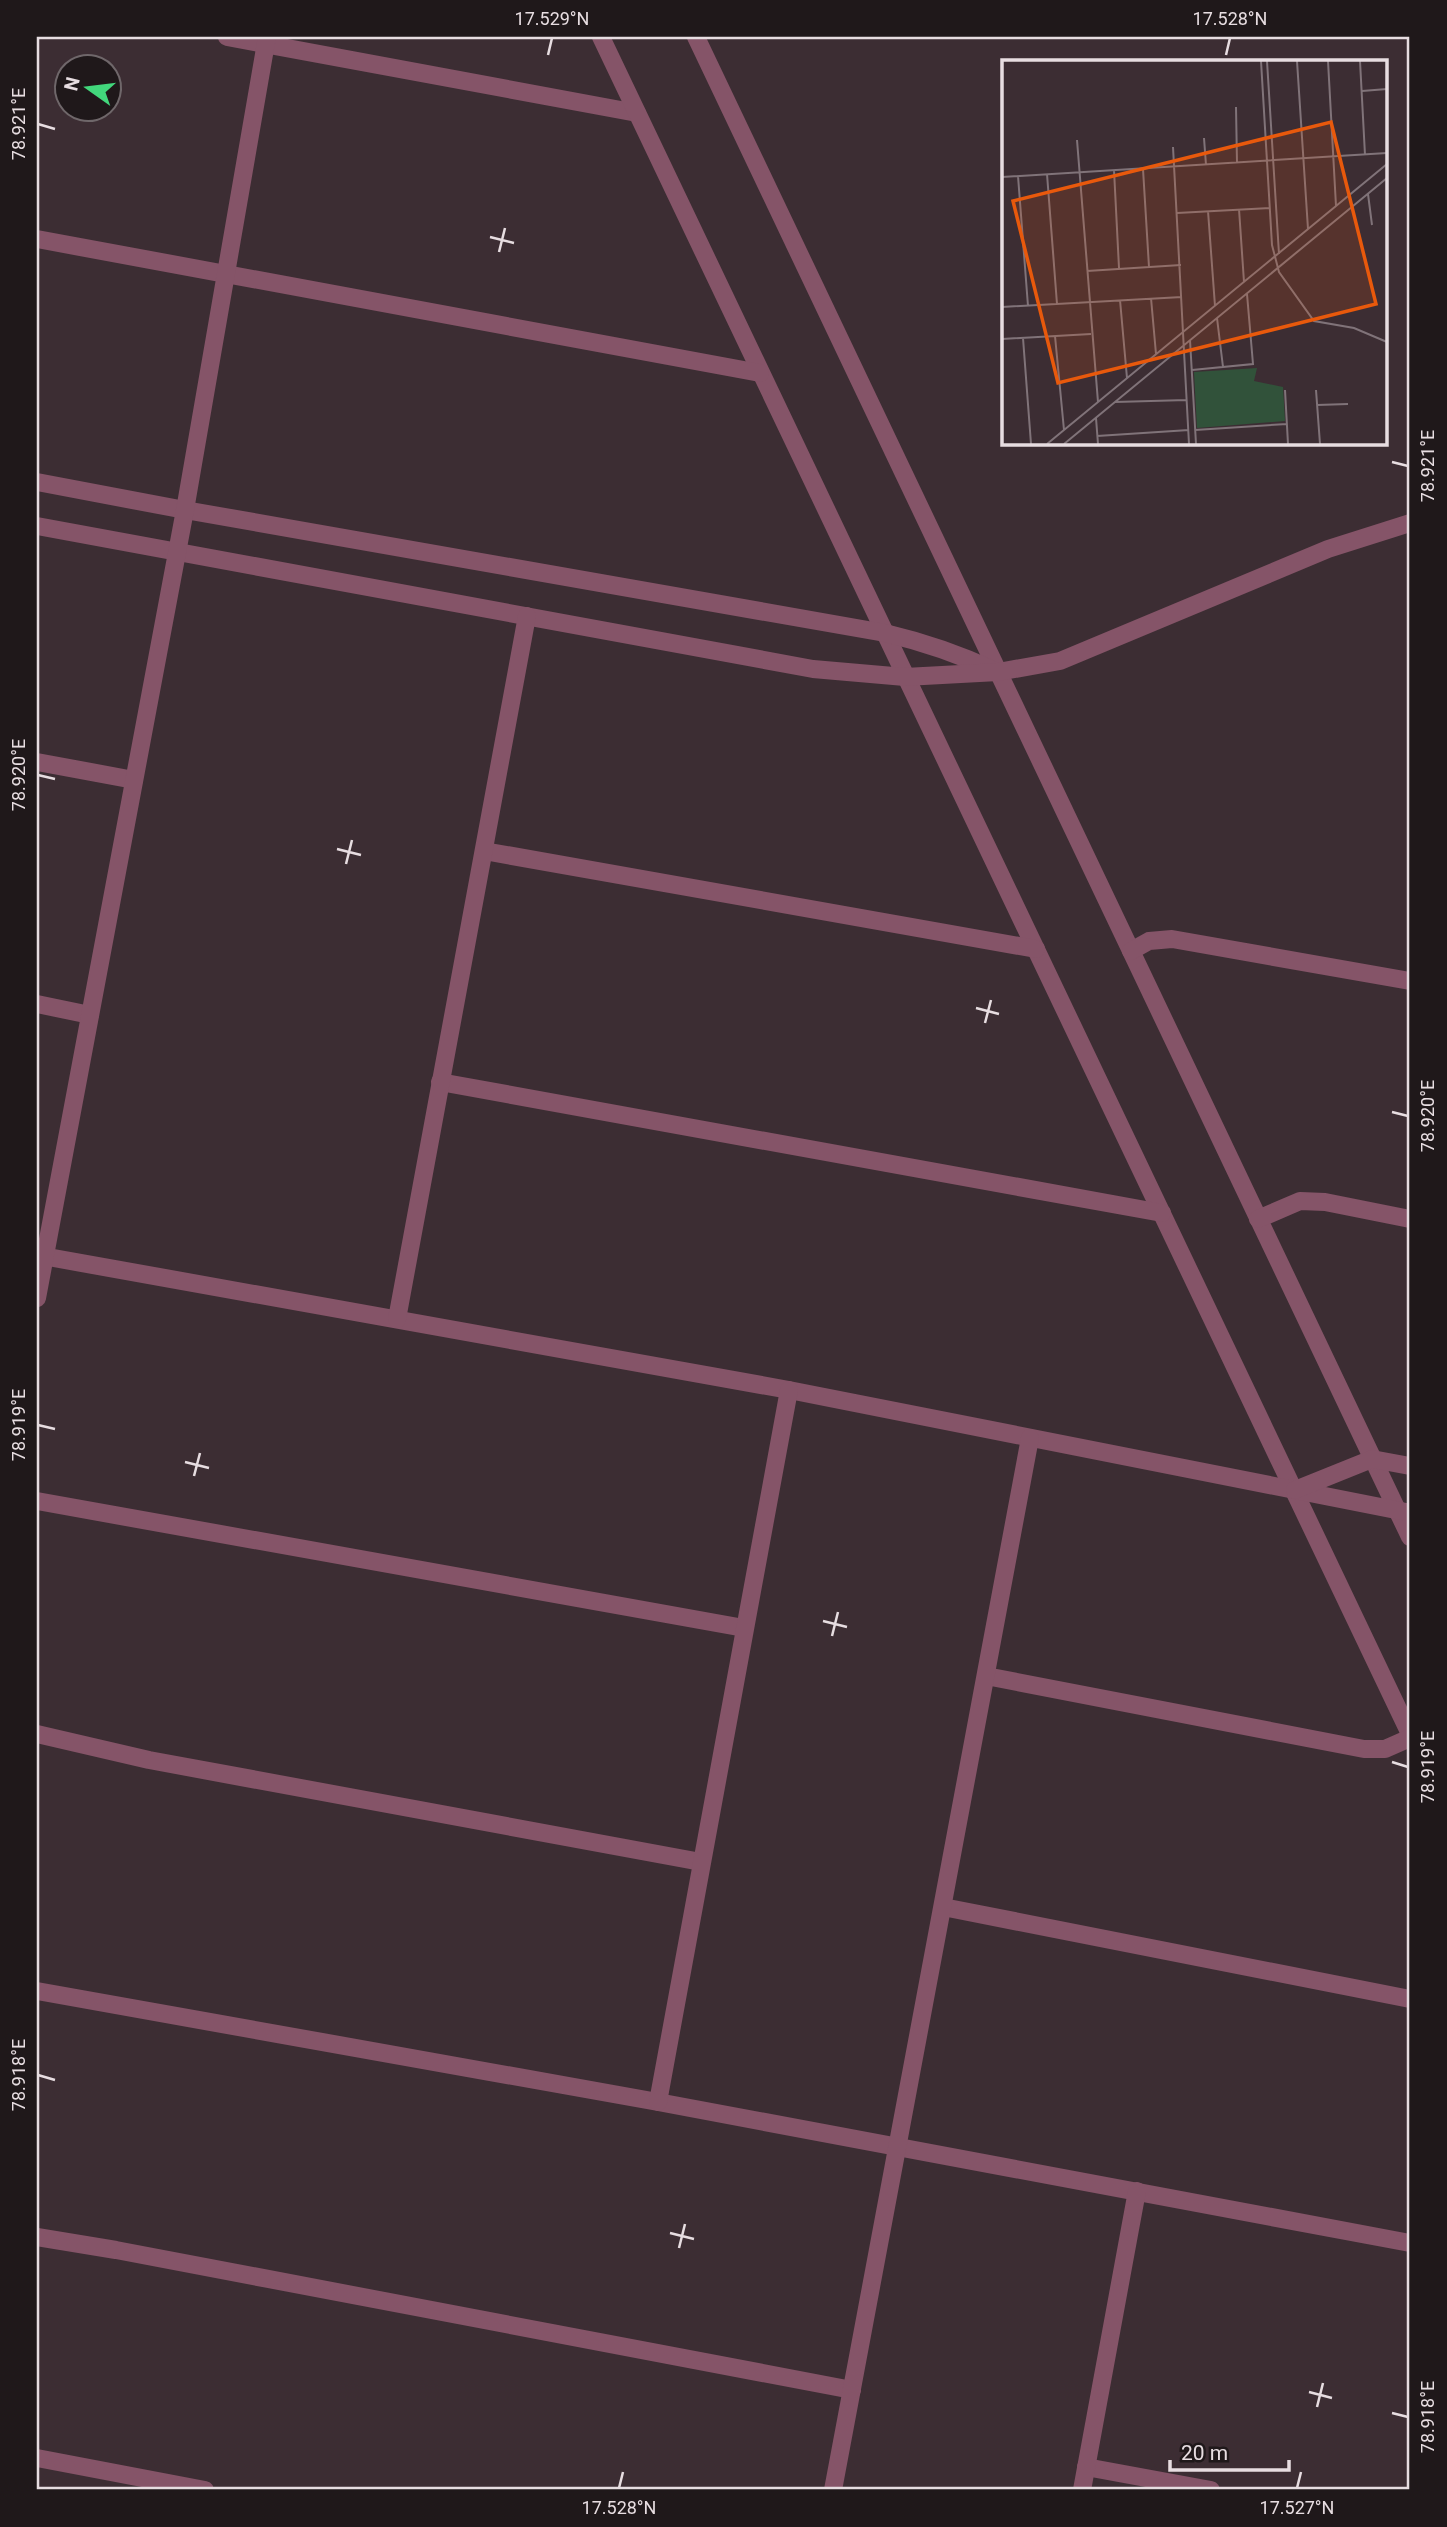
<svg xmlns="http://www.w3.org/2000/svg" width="1447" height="2527" viewBox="0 0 1447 2527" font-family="Roboto,sans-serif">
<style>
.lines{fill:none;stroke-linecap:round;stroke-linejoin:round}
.minor{stroke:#855468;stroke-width:18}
.ticks{fill:none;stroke:#e7dde1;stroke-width:2.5}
.inset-road{fill:none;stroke:#807379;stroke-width:2}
.view{fill:#e8590c;fill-opacity:0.15;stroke:#e8590c;stroke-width:3.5}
.inset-edge{fill:none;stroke:#e7dde1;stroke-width:3.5}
.neatline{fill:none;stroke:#e7dde1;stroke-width:2.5}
.ticks-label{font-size:18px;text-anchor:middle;fill:#e7dde1}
</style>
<rect width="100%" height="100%" fill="#3c2d33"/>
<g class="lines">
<!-- minor -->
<g class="minor">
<polyline points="227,37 637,113"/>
<polyline points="601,37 1410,1734"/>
<polyline points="696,37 1410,1537"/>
<polyline points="37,239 760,373"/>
<path d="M37,482L185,510L885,633C923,642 959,654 995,671"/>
<polyline points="37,526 813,669 905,677 998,672 1060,661 1328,549 1410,523"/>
<polyline points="37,762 134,780"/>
<polyline points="484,851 1036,949"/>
<polyline points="1131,951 1149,941 1172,939 1410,981"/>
<polyline points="37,1004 90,1015"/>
<polyline points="440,1082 1162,1213"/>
<polyline points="1258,1219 1300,1201 1325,1202 1410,1219"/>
<polyline points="37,1255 789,1390 1406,1512"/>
<polyline points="37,1298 185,510 267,37"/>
<polyline points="397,1319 527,616"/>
<polyline points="1295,1490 1372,1459 1410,1466"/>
<polyline points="37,1501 744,1628"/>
<polyline points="986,1676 1364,1749 1385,1749 1410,1738"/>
<polyline points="37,1734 149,1760 701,1862"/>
<polyline points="943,1907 1410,1999"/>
<polyline points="37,1991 658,2102 1410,2243"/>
<polyline points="658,2102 789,1390"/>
<polyline points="37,2237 116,2250 852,2390"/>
<polyline points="37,2458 205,2490"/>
<polyline points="1086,2467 1211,2490"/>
<polyline points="833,2490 1030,1438"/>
<polyline points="1082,2490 1137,2191"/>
</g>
</g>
<!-- ticks -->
<path class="ticks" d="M548,55L552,38M1226,55L1230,38M38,124L55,129M490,237L514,243M499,252L505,228M1392,462L1408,466M38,775L55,779M337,849L361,855M346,864L352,840M976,1008L999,1014M985,1023L991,1000M1392,1112L1408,1116M38,1425L55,1429M185,1462L209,1468M194,1476L200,1453M823,1621L847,1627M832,1636L838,1612M1392,1762L1408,1767M38,2075L55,2080M670,2233L694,2239M679,2248L685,2224M1309,2392L1332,2398M1317,2407L1323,2383M1392,2413L1408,2417M619,2488L623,2472M1297,2488L1301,2472"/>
<!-- overview -->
<g transform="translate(1002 60)">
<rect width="385" height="385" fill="#3c2d33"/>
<path d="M255,308L252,321L281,327L283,361L195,368L192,312Z" fill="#31523a"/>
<path class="inset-road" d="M259,1L270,185L277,212L312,261L352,268L385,282M265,1L277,194M295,1L306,169M326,1L334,146M358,1L363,95M360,31L385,29M234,47L235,103M202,78L204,105M75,80L96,342M171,87L187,384M141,109L147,207M112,110L117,208M45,114L55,244M16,116L26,246M0,117L385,93M366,134L370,165M237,149L242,222M206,151L213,246M175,153L268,148M85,211L179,205M149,238L154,294M118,240L125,318M0,247L180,237M215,258L221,307M53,276L62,370M21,278L29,384M0,279L89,274M188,280L194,384M190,310L251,304L245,234M283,330L286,384M314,330L318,384M113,342L185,340M315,345L346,344M94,358L96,384M193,370L285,364M95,376L187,370M45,384L385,104M62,384L385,118"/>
<path class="view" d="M329,62L374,244L56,323L11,141Z"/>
<rect width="385" height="385" class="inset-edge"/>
</g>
<!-- border -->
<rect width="1447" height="2527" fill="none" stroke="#1f181a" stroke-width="77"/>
<!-- north arrow -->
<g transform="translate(88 88) rotate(284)"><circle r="33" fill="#1f181a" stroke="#6f676a" stroke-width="2"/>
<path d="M0-5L12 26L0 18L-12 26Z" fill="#42d77c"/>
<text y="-10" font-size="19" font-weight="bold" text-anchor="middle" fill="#e7dde1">N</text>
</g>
<!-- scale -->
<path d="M1170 2460v10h119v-10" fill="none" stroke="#e7dde1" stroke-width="3.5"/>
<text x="1181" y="2460" font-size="21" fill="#e7dde1" stroke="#1f181a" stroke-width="5" paint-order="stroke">20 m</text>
<rect x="38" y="38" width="1370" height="2450" class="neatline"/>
<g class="ticks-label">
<text x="552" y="25">17.529°N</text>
<text x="1230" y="25">17.528°N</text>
<text transform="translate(19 124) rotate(-90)" y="6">78.921°E</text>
<text transform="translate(1428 466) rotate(-90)" y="6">78.921°E</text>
<text transform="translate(19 775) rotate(-90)" y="6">78.920°E</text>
<text transform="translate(1428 1116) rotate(-90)" y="6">78.920°E</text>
<text transform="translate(19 1425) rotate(-90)" y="6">78.919°E</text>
<text transform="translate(1428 1767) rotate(-90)" y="6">78.919°E</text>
<text transform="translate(19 2075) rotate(-90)" y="6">78.918°E</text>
<text transform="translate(1428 2417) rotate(-90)" y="6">78.918°E</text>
<text x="619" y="2514">17.528°N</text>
<text x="1297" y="2514">17.527°N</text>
</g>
</svg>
